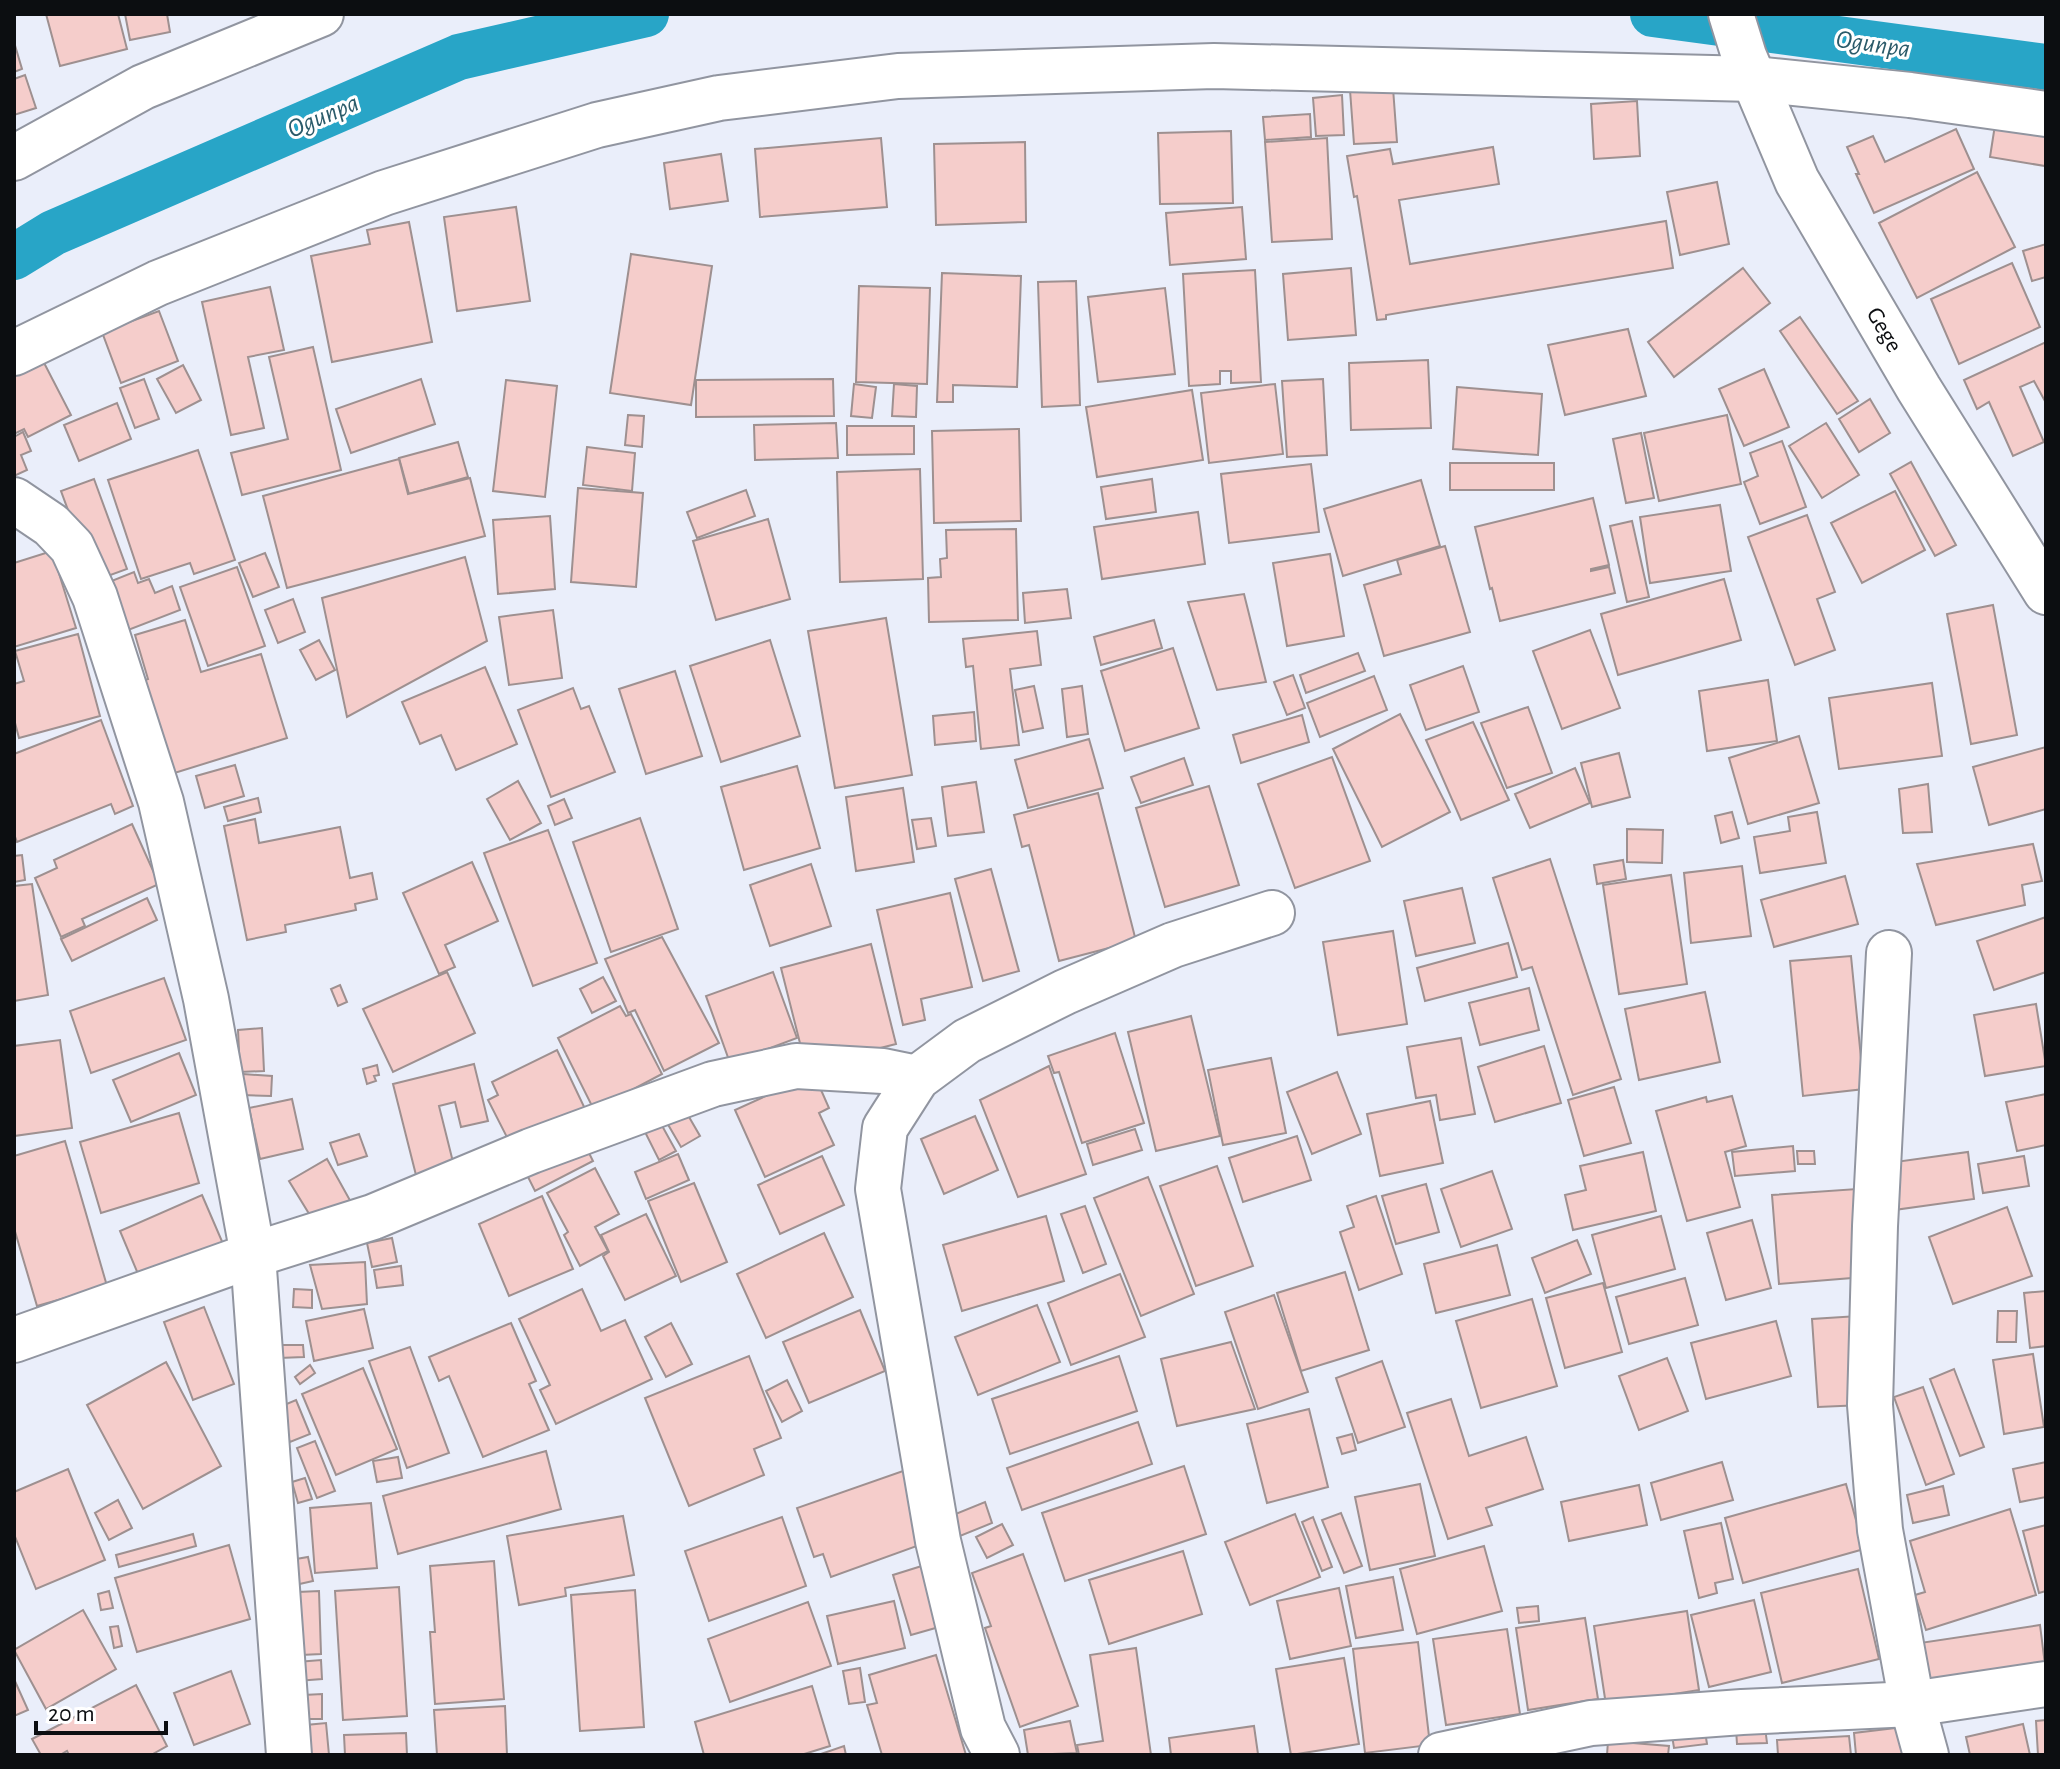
<svg xmlns="http://www.w3.org/2000/svg" width="2060" height="1769" viewBox="0 0 2060 1769" font-family="'Alegreya Sans',sans-serif">
<style>
.lines{fill:none;stroke-linecap:round;stroke-linejoin:round}
.canal{stroke:#28a5c7;stroke-width:46}
.building{fill:#f5cdcb;stroke:#9e9090;stroke-width:2}
.minor-casing{stroke:#9195a0;stroke-width:48}
.minor{stroke:#fff;stroke-width:44}
.labels{text-anchor:middle;dominant-baseline:central;stroke-width:6;stroke-linejoin:round;paint-order:stroke}
.street-label{font-size:24px;fill:#0c0e11;stroke:#fff}
.water-label{font-size:26px;font-style:italic;fill:#2b5b6a;stroke:#fff}
</style>
<rect width="100%" height="100%" fill="#eaeefa"/>
<g class="lines">
<!-- canal -->
<g class="canal">
<polyline points="1653,14 2046,67"/>
<polyline points="14,257 53,233 459,57 646,14"/>
</g>
</g>
<!-- building -->
<g class="building">
<polygon points="46,14 118,14 127,49 60,66"/>
<polygon points="125,14 167,14 170,32 130,40"/>
<polygon points="14,42 22,69 14,72"/>
<polygon points="25,75 36,108 14,115 14,79"/>
<polygon points="1393,88 1397,142 1354,144 1350,90"/>
<polygon points="1342,95 1344,135 1316,136 1313,98"/>
<polygon points="1637,101 1640,156 1594,159 1591,104"/>
<polygon points="1310,114 1311,137 1265,140 1263,117"/>
<polygon points="1995,125 2046,133 2045,166 1990,157"/>
<polygon points="1956,129 1974,169 1874,213 1856,174 1859,174 1847,147 1873,136 1885,162"/>
<polygon points="1231,131 1233,203 1160,204 1158,133"/>
<polygon points="881,138 887,207 760,217 755,149"/>
<polygon points="1327,138 1332,239 1272,242 1265,142"/>
<polygon points="1025,142 1026,222 936,225 934,144"/>
<polygon points="1493,147 1499,184 1399,200 1410,264 1666,221 1673,268 1416,310 1386,315 1386,319 1377,320 1357,196 1354,197 1347,156 1390,149 1393,164"/>
<polygon points="721,154 728,201 670,209 664,163"/>
<polygon points="1977,172 2015,247 1917,298 1879,223"/>
<polygon points="1717,182 1729,244 1680,255 1667,192"/>
<polygon points="516,207 530,301 457,311 444,217"/>
<polygon points="1242,207 1246,259 1170,265 1166,213"/>
<polygon points="409,222 432,342 332,362 311,256 370,244 367,230"/>
<polygon points="2046,244 2046,277 2032,281 2023,251"/>
<polygon points="631,254 712,266 691,405 610,393"/>
<polygon points="2012,263 2040,327 1959,364 1931,299"/>
<polygon points="1351,268 1356,335 1288,340 1283,274"/>
<polygon points="1743,268 1770,303 1674,377 1648,342"/>
<polygon points="1255,270 1261,382 1231,383 1231,371 1220,371 1220,384 1189,386 1183,274"/>
<polygon points="942,273 1021,276 1017,387 953,385 953,402 937,402"/>
<polygon points="1076,281 1080,405 1042,407 1038,282"/>
<polygon points="859,286 930,288 927,384 856,382"/>
<polygon points="270,287 284,350 248,357 264,428 231,435 202,302"/>
<polygon points="1165,288 1175,374 1098,382 1088,297"/>
<polygon points="159,311 178,361 121,383 102,332"/>
<polygon points="1800,317 1858,401 1837,414 1780,331"/>
<polygon points="1628,329 1646,396 1565,415 1548,345"/>
<polygon points="2046,342 2046,403 2034,381 2020,387 2044,442 2013,456 1989,402 1977,409 1964,380"/>
<polygon points="313,347 341,470 242,495 231,453 288,439 269,357"/>
<polygon points="41,357 71,415 28,437 24,429 14,434 14,371"/>
<polygon points="1428,360 1431,428 1351,430 1349,363"/>
<polygon points="183,365 201,400 176,413 157,379"/>
<polygon points="1764,369 1789,427 1744,446 1719,389"/>
<polygon points="144,379 159,419 135,428 120,388"/>
<polygon points="421,379 435,424 351,453 336,409"/>
<polygon points="833,379 834,416 696,417 696,380"/>
<polygon points="1323,379 1327,455 1287,457 1282,381"/>
<polygon points="506,380 557,386 545,497 493,491"/>
<polygon points="854,384 876,387 872,418 851,416"/>
<polygon points="894,384 917,386 916,417 892,416"/>
<polygon points="1275,384 1283,454 1209,463 1201,393"/>
<polygon points="1457,387 1542,394 1538,455 1453,449"/>
<polygon points="1192,390 1203,460 1097,477 1086,407"/>
<polygon points="1870,399 1890,433 1859,452 1839,419"/>
<polygon points="117,403 131,439 79,461 64,425"/>
<polygon points="628,415 644,416 642,447 625,445"/>
<polygon points="1727,415 1741,484 1659,501 1644,433"/>
<polygon points="836,423 838,458 755,460 754,425"/>
<polygon points="1826,423 1859,475 1822,498 1789,446"/>
<polygon points="847,426 914,426 914,454 847,455"/>
<polygon points="1019,429 1021,521 934,523 932,431"/>
<polygon points="23,432 31,451 21,455 27,470 14,476 14,437"/>
<polygon points="1641,433 1654,498 1626,503 1613,439"/>
<polygon points="1782,441 1806,507 1760,524 1744,482 1758,476 1750,453"/>
<polygon points="458,442 468,477 409,494 399,458"/>
<polygon points="587,447 635,453 632,491 583,485"/>
<polygon points="198,450 235,560 194,574 190,563 141,579 108,480"/>
<polygon points="399,459 408,494 470,478 485,536 287,588 263,496"/>
<polygon points="1911,462 1956,545 1935,556 1890,474"/>
<rect x="1450" y="463" width="104" height="27"/>
<polygon points="1311,464 1319,532 1229,543 1221,474"/>
<polygon points="920,469 923,579 840,582 837,472"/>
<polygon points="94,479 127,569 94,581 61,491"/>
<polygon points="1152,479 1156,512 1106,519 1101,487"/>
<polygon points="1421,480 1440,546 1343,576 1324,509"/>
<polygon points="578,488 643,493 636,587 571,582"/>
<polygon points="746,490 755,516 697,538 687,512"/>
<polygon points="1895,491 1925,550 1862,583 1831,523"/>
<polygon points="1593,498 1609,565 1591,569 1591,571 1609,567 1615,593 1500,621 1492,588 1490,589 1475,527"/>
<polygon points="1720,505 1731,571 1650,583 1640,517"/>
<polygon points="1198,512 1205,564 1102,579 1094,527"/>
<polygon points="1807,515 1835,592 1817,599 1835,650 1795,665 1748,537"/>
<polygon points="550,516 555,589 498,594 493,520"/>
<polygon points="768,519 790,599 716,620 693,541"/>
<polygon points="1632,521 1649,597 1627,602 1610,526"/>
<polygon points="1016,529 1018,620 929,622 928,578 941,577 940,559 947,558 946,530"/>
<polygon points="1445,546 1470,632 1384,656 1364,585 1401,574 1397,560"/>
<polygon points="52,551 76,628 14,647 14,563"/>
<polygon points="265,553 279,587 253,597 239,563"/>
<polygon points="1330,554 1344,636 1287,646 1273,563"/>
<polygon points="465,557 487,641 347,717 322,598"/>
<polygon points="237,567 265,646 208,666 180,587"/>
<polygon points="134,572 138,583 149,579 155,593 172,586 180,610 123,632 104,584"/>
<polygon points="1724,579 1741,640 1618,675 1601,614"/>
<polygon points="1067,589 1071,618 1025,623 1023,593"/>
<polygon points="1244,594 1266,682 1217,690 1188,602"/>
<polygon points="293,599 305,632 278,643 265,610"/>
<polygon points="1993,605 2017,735 1971,744 1947,614"/>
<polygon points="553,610 562,678 509,685 499,617"/>
<polygon points="886,618 912,775 835,788 808,631"/>
<polygon points="185,620 201,672 261,654 287,738 168,775 138,682 148,679 135,635"/>
<polygon points="1154,620 1162,648 1101,665 1094,637"/>
<polygon points="1590,630 1620,708 1562,729 1533,651"/>
<polygon points="1037,631 1041,665 1010,669 1019,745 981,749 973,666 966,667 963,639"/>
<polygon points="78,634 100,716 19,738 14,719 14,684 24,681 15,651"/>
<polygon points="319,640 335,670 316,680 300,650"/>
<polygon points="770,640 800,736 721,762 690,666"/>
<polygon points="1173,648 1199,728 1125,751 1101,671"/>
<polygon points="1358,653 1365,671 1306,693 1300,675"/>
<polygon points="1463,666 1479,712 1426,730 1410,685"/>
<polygon points="485,667 517,744 456,770 441,735 420,744 402,702"/>
<polygon points="675,671 702,756 646,774 619,689"/>
<polygon points="1293,675 1305,708 1287,715 1274,682"/>
<polygon points="1374,676 1387,710 1320,737 1307,703"/>
<polygon points="1768,680 1777,741 1707,751 1699,691"/>
<polygon points="1932,683 1942,756 1839,769 1829,698"/>
<polygon points="1034,686 1043,728 1023,732 1015,690"/>
<polygon points="1082,686 1088,734 1067,737 1062,689"/>
<polygon points="573,688 581,709 589,706 615,772 551,797 518,710"/>
<polygon points="1528,707 1552,773 1507,788 1481,723"/>
<polygon points="974,712 976,741 935,745 933,716"/>
<polygon points="1400,714 1450,812 1382,847 1333,749"/>
<polygon points="1302,715 1309,742 1241,763 1233,735"/>
<polygon points="101,720 133,806 115,814 111,804 17,842 14,834 14,754"/>
<polygon points="1473,722 1509,800 1461,820 1426,740"/>
<polygon points="1799,736 1819,803 1748,824 1729,758"/>
<polygon points="1089,739 1103,788 1028,808 1015,760"/>
<polygon points="2046,747 2046,809 1989,825 1973,767"/>
<polygon points="1619,753 1630,797 1592,807 1581,763"/>
<polygon points="1332,757 1370,861 1295,888 1258,784"/>
<polygon points="1184,758 1193,785 1141,803 1131,777"/>
<polygon points="235,765 244,796 205,808 196,776"/>
<polygon points="797,766 820,848 744,870 721,787"/>
<polygon points="1575,768 1590,803 1530,828 1515,794"/>
<polygon points="518,781 541,823 510,840 487,799"/>
<polygon points="976,782 984,832 948,836 942,787"/>
<polygon points="1928,784 1932,832 1903,833 1899,789"/>
<polygon points="1209,786 1239,885 1165,907 1136,808"/>
<polygon points="903,788 914,862 856,871 846,797"/>
<polygon points="1098,793 1136,941 1059,961 1029,845 1022,847 1014,815"/>
<polygon points="258,798 261,812 228,821 224,807"/>
<polygon points="564,799 572,818 555,825 548,806"/>
<polygon points="1732,812 1739,838 1721,843 1715,816"/>
<polygon points="1817,812 1826,863 1760,873 1754,837 1790,831 1788,817"/>
<polygon points="640,818 678,929 611,952 573,842"/>
<polygon points="931,818 936,846 917,849 912,820"/>
<polygon points="255,819 259,843 340,827 350,878 372,873 377,899 355,904 356,910 285,925 286,932 247,940 224,826"/>
<polygon points="132,824 159,884 82,919 85,926 61,937 35,878 57,868 54,860"/>
<polygon points="1627,829 1663,830 1662,863 1627,862"/>
<polygon points="548,830 597,963 533,986 484,853"/>
<polygon points="2033,844 2042,881 2022,885 2025,905 1936,925 1917,864"/>
<polygon points="22,855 25,880 14,882 14,856"/>
<polygon points="1550,859 1621,1079 1573,1095 1532,967 1522,970 1493,878"/>
<polygon points="1623,860 1626,879 1597,884 1594,865"/>
<polygon points="472,862 498,921 445,945 455,967 439,974 403,893"/>
<polygon points="811,864 831,926 770,946 750,885"/>
<polygon points="1742,866 1751,936 1691,943 1684,873"/>
<polygon points="991,869 1019,971 983,981 955,879"/>
<polygon points="1671,875 1687,984 1619,994 1603,885"/>
<polygon points="1845,876 1858,924 1774,947 1761,900"/>
<polygon points="32,884 48,995 14,1001 14,886"/>
<polygon points="1462,888 1475,943 1416,956 1404,901"/>
<polygon points="950,893 972,987 921,999 925,1020 903,1025 877,910"/>
<polygon points="147,898 157,920 72,961 61,939"/>
<polygon points="2046,917 2046,972 1994,990 1977,941"/>
<polygon points="1393,931 1407,1024 1338,1035 1323,942"/>
<polygon points="662,937 719,1043 664,1071 635,1010 628,1013 605,959"/>
<polygon points="1508,943 1517,977 1425,1001 1417,968"/>
<polygon points="871,944 896,1044 841,1058 839,1046 803,1055 781,968"/>
<polygon points="1851,956 1864,1089 1803,1096 1790,961"/>
<polygon points="447,972 475,1033 393,1072 363,1009"/>
<polygon points="773,972 797,1038 730,1063 706,996"/>
<polygon points="603,977 616,1001 592,1013 580,989"/>
<polygon points="164,978 186,1040 91,1073 70,1011"/>
<polygon points="340,985 347,1002 338,1006 331,989"/>
<polygon points="1529,988 1539,1030 1480,1045 1469,1003"/>
<polygon points="1705,992 1720,1062 1639,1080 1625,1009"/>
<polygon points="2036,1004 2046,1066 1985,1076 1974,1015"/>
<polygon points="620,1006 626,1016 631,1014 662,1074 594,1110 558,1038"/>
<polygon points="1191,1016 1220,1136 1156,1151 1128,1032"/>
<polygon points="262,1028 264,1071 240,1072 238,1030"/>
<polygon points="1115,1033 1144,1123 1082,1143 1059,1072 1054,1073 1048,1056"/>
<polygon points="1461,1038 1475,1114 1440,1120 1436,1095 1416,1098 1407,1047"/>
<polygon points="60,1040 72,1128 14,1136 14,1046"/>
<polygon points="1544,1046 1561,1103 1495,1122 1478,1067"/>
<polygon points="557,1050 587,1113 513,1149 488,1100 498,1095 492,1082"/>
<polygon points="179,1053 196,1095 131,1122 113,1080"/>
<polygon points="1271,1058 1286,1133 1223,1145 1208,1070"/>
<polygon points="474,1064 488,1121 461,1127 455,1102 439,1106 456,1174 418,1183 393,1084"/>
<polygon points="377,1065 379,1075 374,1076 376,1081 367,1084 363,1069"/>
<polygon points="1049,1066 1086,1174 1018,1197 980,1100"/>
<polygon points="1337,1072 1361,1134 1312,1154 1287,1092"/>
<polygon points="243,1074 272,1076 271,1096 242,1095"/>
<polygon points="814,1074 829,1108 819,1113 834,1145 765,1177 735,1110"/>
<polygon points="1614,1087 1631,1143 1584,1156 1568,1100"/>
<polygon points="2046,1094 2046,1145 2017,1151 2006,1102"/>
<polygon points="1732,1096 1746,1146 1725,1152 1740,1207 1687,1221 1656,1111 1706,1097 1707,1102"/>
<polygon points="292,1099 303,1149 260,1159 249,1108"/>
<polygon points="1430,1101 1443,1163 1380,1176 1367,1114"/>
<polygon points="685,1110 700,1136 681,1147 666,1121"/>
<polygon points="179,1113 199,1183 101,1213 80,1142"/>
<polygon points="975,1116 998,1170 944,1194 921,1139"/>
<polygon points="660,1122 676,1151 659,1160 644,1130"/>
<polygon points="1135,1129 1142,1150 1093,1165 1087,1144"/>
<polygon points="359,1134 367,1156 338,1165 330,1143"/>
<polygon points="1297,1136 1311,1180 1243,1202 1229,1158"/>
<polygon points="581,1137 593,1161 535,1191 523,1167"/>
<polygon points="65,1141 107,1286 37,1306 14,1228 14,1156"/>
<polygon points="1793,1146 1795,1171 1735,1176 1732,1152"/>
<polygon points="1797,1151 1814,1151 1815,1164 1798,1164"/>
<polygon points="1643,1152 1656,1211 1573,1230 1565,1195 1586,1190 1580,1166"/>
<polygon points="1968,1152 1974,1199 1894,1210 1888,1163"/>
<polygon points="678,1154 689,1180 646,1199 635,1172"/>
<polygon points="822,1156 844,1205 780,1234 758,1185"/>
<polygon points="2024,1156 2029,1186 1983,1193 1978,1164"/>
<polygon points="327,1159 357,1213 319,1230 289,1181"/>
<polygon points="1217,1166 1253,1266 1196,1286 1160,1186"/>
<polygon points="595,1168 619,1214 595,1227 608,1251 580,1266 564,1235 568,1232 547,1193"/>
<polygon points="1492,1171 1512,1229 1461,1247 1441,1189"/>
<polygon points="1148,1177 1194,1294 1141,1316 1094,1198"/>
<polygon points="694,1183 727,1262 681,1282 648,1201"/>
<polygon points="1426,1184 1439,1232 1396,1244 1382,1196"/>
<polygon points="1857,1189 1864,1277 1779,1284 1772,1195"/>
<polygon points="202,1195 224,1246 141,1281 120,1231"/>
<polygon points="542,1196 573,1269 509,1296 479,1224"/>
<polygon points="1376,1196 1402,1274 1359,1290 1340,1232 1354,1227 1347,1206"/>
<polygon points="1085,1206 1106,1264 1083,1273 1061,1214"/>
<polygon points="2007,1207 2032,1276 1953,1304 1929,1237"/>
<polygon points="646,1214 676,1276 625,1300 603,1256 609,1252 601,1235"/>
<polygon points="1046,1216 1064,1281 962,1311 943,1245"/>
<polygon points="1661,1216 1675,1269 1606,1288 1592,1235"/>
<polygon points="1752,1220 1771,1288 1726,1300 1707,1233"/>
<polygon points="824,1233 853,1297 766,1338 737,1274"/>
<polygon points="392,1238 397,1262 372,1267 367,1243"/>
<polygon points="1577,1240 1591,1274 1545,1293 1532,1258"/>
<polygon points="1497,1245 1510,1295 1436,1313 1424,1264"/>
<polygon points="365,1262 367,1304 322,1309 310,1265"/>
<polygon points="401,1266 403,1285 377,1288 374,1270"/>
<polygon points="1345,1272 1369,1350 1301,1371 1277,1293"/>
<polygon points="1120,1274 1145,1337 1071,1365 1048,1303"/>
<polygon points="1685,1278 1698,1325 1629,1344 1616,1297"/>
<polygon points="1603,1283 1622,1352 1565,1368 1546,1298"/>
<polygon points="294,1289 312,1290 312,1308 293,1307"/>
<polygon points="582,1289 601,1331 625,1320 652,1379 556,1424 540,1390 550,1385 519,1319"/>
<polygon points="2046,1291 2046,1346 2030,1348 2024,1293"/>
<polygon points="1274,1295 1308,1392 1258,1409 1225,1312"/>
<polygon points="1532,1299 1557,1386 1481,1408 1456,1321"/>
<polygon points="1037,1305 1060,1362 978,1395 955,1337"/>
<polygon points="204,1307 234,1384 193,1400 164,1322"/>
<polygon points="364,1309 373,1348 314,1361 306,1321"/>
<polygon points="860,1310 885,1371 809,1403 783,1342"/>
<polygon points="1998,1311 2017,1311 2016,1342 1997,1342"/>
<polygon points="1858,1316 1863,1405 1818,1407 1812,1319"/>
<polygon points="1776,1321 1791,1376 1706,1399 1691,1343"/>
<polygon points="511,1323 536,1381 529,1384 549,1430 483,1457 449,1376 439,1381 429,1357"/>
<polygon points="671,1323 692,1364 666,1377 645,1337"/>
<polygon points="1231,1342 1255,1409 1177,1426 1161,1359"/>
<polygon points="278,1345 303,1345 304,1357 279,1358"/>
<polygon points="410,1347 449,1453 407,1468 369,1361"/>
<polygon points="2033,1354 2044,1427 2004,1434 1993,1360"/>
<polygon points="749,1356 781,1438 754,1449 764,1475 689,1506 645,1398"/>
<polygon points="1119,1356 1137,1411 1010,1454 992,1399"/>
<polygon points="1667,1358 1688,1411 1639,1430 1619,1376"/>
<polygon points="1382,1361 1405,1427 1358,1443 1336,1378"/>
<polygon points="166,1362 221,1466 143,1509 87,1405"/>
<polygon points="310,1365 315,1373 300,1384 295,1377"/>
<polygon points="363,1368 397,1449 336,1475 302,1394"/>
<polygon points="1954,1369 1984,1447 1960,1456 1930,1379"/>
<polygon points="787,1380 802,1411 782,1422 766,1391"/>
<polygon points="1923,1387 1954,1474 1926,1485 1894,1397"/>
<polygon points="1451,1399 1469,1456 1526,1437 1543,1489 1486,1508 1492,1525 1448,1539 1407,1413"/>
<polygon points="296,1400 310,1434 290,1442 277,1408"/>
<polygon points="1309,1409 1328,1487 1267,1503 1247,1424"/>
<polygon points="1138,1422 1152,1464 1022,1510 1007,1468"/>
<polygon points="1352,1434 1356,1450 1342,1454 1337,1438"/>
<polygon points="315,1441 335,1491 317,1498 297,1448"/>
<polygon points="546,1451 561,1509 398,1554 383,1496"/>
<polygon points="398,1457 402,1478 377,1482 373,1461"/>
<polygon points="1722,1462 1733,1500 1661,1520 1651,1483"/>
<polygon points="2046,1462 2046,1497 2020,1502 2013,1469"/>
<polygon points="1184,1466 1206,1534 1065,1581 1042,1513"/>
<polygon points="68,1469 105,1560 36,1589 14,1534 14,1492"/>
<polygon points="903,1471 928,1542 831,1577 823,1554 814,1557 797,1508"/>
<polygon points="305,1478 312,1499 298,1503 292,1482"/>
<polygon points="1420,1484 1435,1556 1370,1570 1355,1497"/>
<polygon points="1846,1484 1864,1549 1743,1583 1725,1518"/>
<polygon points="1639,1485 1647,1525 1569,1541 1561,1502"/>
<polygon points="1943,1486 1949,1515 1913,1523 1907,1495"/>
<polygon points="118,1500 132,1528 109,1540 95,1513"/>
<polygon points="985,1502 992,1523 960,1536 953,1515"/>
<polygon points="371,1503 377,1568 315,1573 310,1508"/>
<polygon points="2010,1509 2036,1595 1926,1630 1915,1595 1925,1592 1910,1541"/>
<polygon points="1341,1513 1362,1566 1344,1573 1322,1520"/>
<polygon points="1295,1514 1320,1577 1250,1605 1225,1542"/>
<polygon points="623,1516 634,1575 565,1588 566,1596 519,1605 507,1536"/>
<polygon points="782,1517 806,1586 709,1621 685,1551"/>
<polygon points="1313,1517 1332,1567 1322,1571 1302,1522"/>
<polygon points="1721,1523 1733,1579 1715,1583 1717,1593 1699,1598 1684,1531"/>
<polygon points="1002,1524 1013,1545 987,1558 976,1537"/>
<polygon points="2046,1525 2046,1591 2039,1593 2023,1531"/>
<polygon points="193,1534 196,1546 119,1567 116,1555"/>
<polygon points="229,1545 250,1619 137,1652 115,1578"/>
<polygon points="1484,1546 1502,1611 1417,1634 1400,1569"/>
<polygon points="1183,1551 1202,1614 1109,1644 1089,1580"/>
<polygon points="1023,1554 1078,1706 1020,1727 985,1628 991,1626 972,1573"/>
<polygon points="308,1557 313,1581 295,1585 290,1560"/>
<polygon points="494,1561 504,1699 435,1704 430,1632 435,1632 430,1566"/>
<polygon points="928,1564 946,1625 911,1635 893,1575"/>
<polygon points="1858,1569 1879,1659 1782,1683 1761,1593"/>
<polygon points="1393,1577 1403,1630 1356,1638 1346,1586"/>
<polygon points="399,1587 407,1716 343,1720 335,1591"/>
<polygon points="1339,1588 1351,1646 1290,1659 1277,1601"/>
<polygon points="635,1590 644,1727 580,1731 571,1595"/>
<polygon points="109,1591 113,1608 101,1610 98,1594"/>
<polygon points="319,1591 321,1654 301,1655 298,1592"/>
<polygon points="1754,1600 1771,1672 1709,1687 1691,1615"/>
<polygon points="894,1601 905,1648 838,1664 827,1616"/>
<polygon points="808,1602 831,1666 730,1702 708,1639"/>
<polygon points="1538,1606 1539,1621 1519,1623 1517,1608"/>
<polygon points="83,1610 116,1669 46,1709 14,1650"/>
<polygon points="1687,1611 1699,1690 1606,1705 1594,1626"/>
<polygon points="1585,1618 1598,1699 1528,1710 1516,1628"/>
<polygon points="2040,1625 2046,1673 1927,1691 1920,1643"/>
<polygon points="118,1626 122,1646 114,1648 110,1627"/>
<polygon points="1507,1629 1520,1714 1446,1725 1433,1639"/>
<polygon points="1418,1642 1430,1745 1365,1753 1353,1649"/>
<polygon points="1136,1648 1151,1755 1079,1755 1077,1745 1103,1741 1090,1655"/>
<polygon points="936,1655 966,1755 882,1755 867,1705 877,1703 869,1675"/>
<polygon points="1344,1658 1359,1744 1291,1755 1276,1669"/>
<polygon points="321,1660 322,1679 297,1681 297,1662"/>
<polygon points="860,1668 865,1702 849,1704 843,1671"/>
<polygon points="231,1671 250,1724 194,1745 174,1693"/>
<polygon points="14,1679 28,1710 14,1716"/>
<polygon points="136,1685 167,1746 151,1755 69,1755 67,1751 60,1755 41,1755 32,1739"/>
<polygon points="812,1686 830,1746 801,1755 704,1755 695,1722"/>
<polygon points="322,1694 322,1719 304,1719 304,1695"/>
<polygon points="505,1706 507,1755 437,1755 434,1710"/>
<polygon points="2046,1720 2046,1755 2038,1755 2036,1721"/>
<polygon points="1070,1721 1077,1753 1028,1755 1024,1730"/>
<polygon points="326,1723 329,1755 310,1755 306,1725"/>
<polygon points="2023,1724 2030,1755 1970,1755 1966,1737"/>
<polygon points="1704,1725 1707,1744 1674,1748 1671,1729"/>
<polygon points="1254,1726 1258,1754 1171,1755 1169,1738"/>
<polygon points="1912,1726 1916,1755 1856,1755 1854,1733"/>
<polygon points="1765,1727 1767,1743 1737,1744 1736,1729"/>
<polygon points="406,1733 407,1755 345,1755 344,1735"/>
<polygon points="1849,1736 1851,1755 1778,1755 1777,1740"/>
<polygon points="1608,1741 1669,1746 1668,1755 1607,1755"/>
<polygon points="844,1746 846,1755 818,1755"/>
</g>
<g class="lines">
<!-- minor casing -->
<g class="minor-casing">
<g id="minor">
<polyline points="1731,14 1744,56 1797,181 1919,389 2046,592"/>
<polyline points="14,158 143,87 321,14"/>
<polyline points="14,353 158,283 384,193 597,125 719,98 898,76 1214,66 1754,79 1910,95 2046,114"/>
<polyline points="14,500 51,525 72,547 95,597 161,802 206,999 253,1255 289,1755"/>
<polyline points="1889,953 1875,1226 1870,1405 1880,1530 1912,1704 1926,1755"/>
<polyline points="14,1340 253,1255 373,1217 531,1151 713,1084 796,1066 883,1071 917,1078"/>
<polyline points="997,1755 983,1728 938,1541 878,1189 885,1128 917,1078 967,1041 1065,992 1173,945 1272,913"/>
<polyline points="1441,1755 1591,1723 1742,1712 1912,1704 2046,1684"/>
</g>
</g>
<!-- minor -->
<use href="#minor" class="minor"/>
</g>
<g class="labels">
<!-- street labels -->
<g class="street-label">
<text transform="translate(1884 330) rotate(60)">Gege</text>
</g>
<!-- water labels -->
<g class="water-label">
<text transform="translate(1873 44) rotate(8)">Ogunpa</text>
<text transform="translate(323 116) rotate(-23)">Ogunpa</text>
</g>
</g>
<!-- border -->
<rect width="2060" height="1769" fill="none" stroke="#0c0e11" stroke-width="32"/>
<!-- scale -->
<path d="M36 1721v12h130v-12" fill="none" stroke="#0c0e11" stroke-width="4"/>
<text x="48" y="1721" font-size="24" fill="#0c0e11" stroke="#ffffff" stroke-width="6" paint-order="stroke">20 m</text>
</svg>
